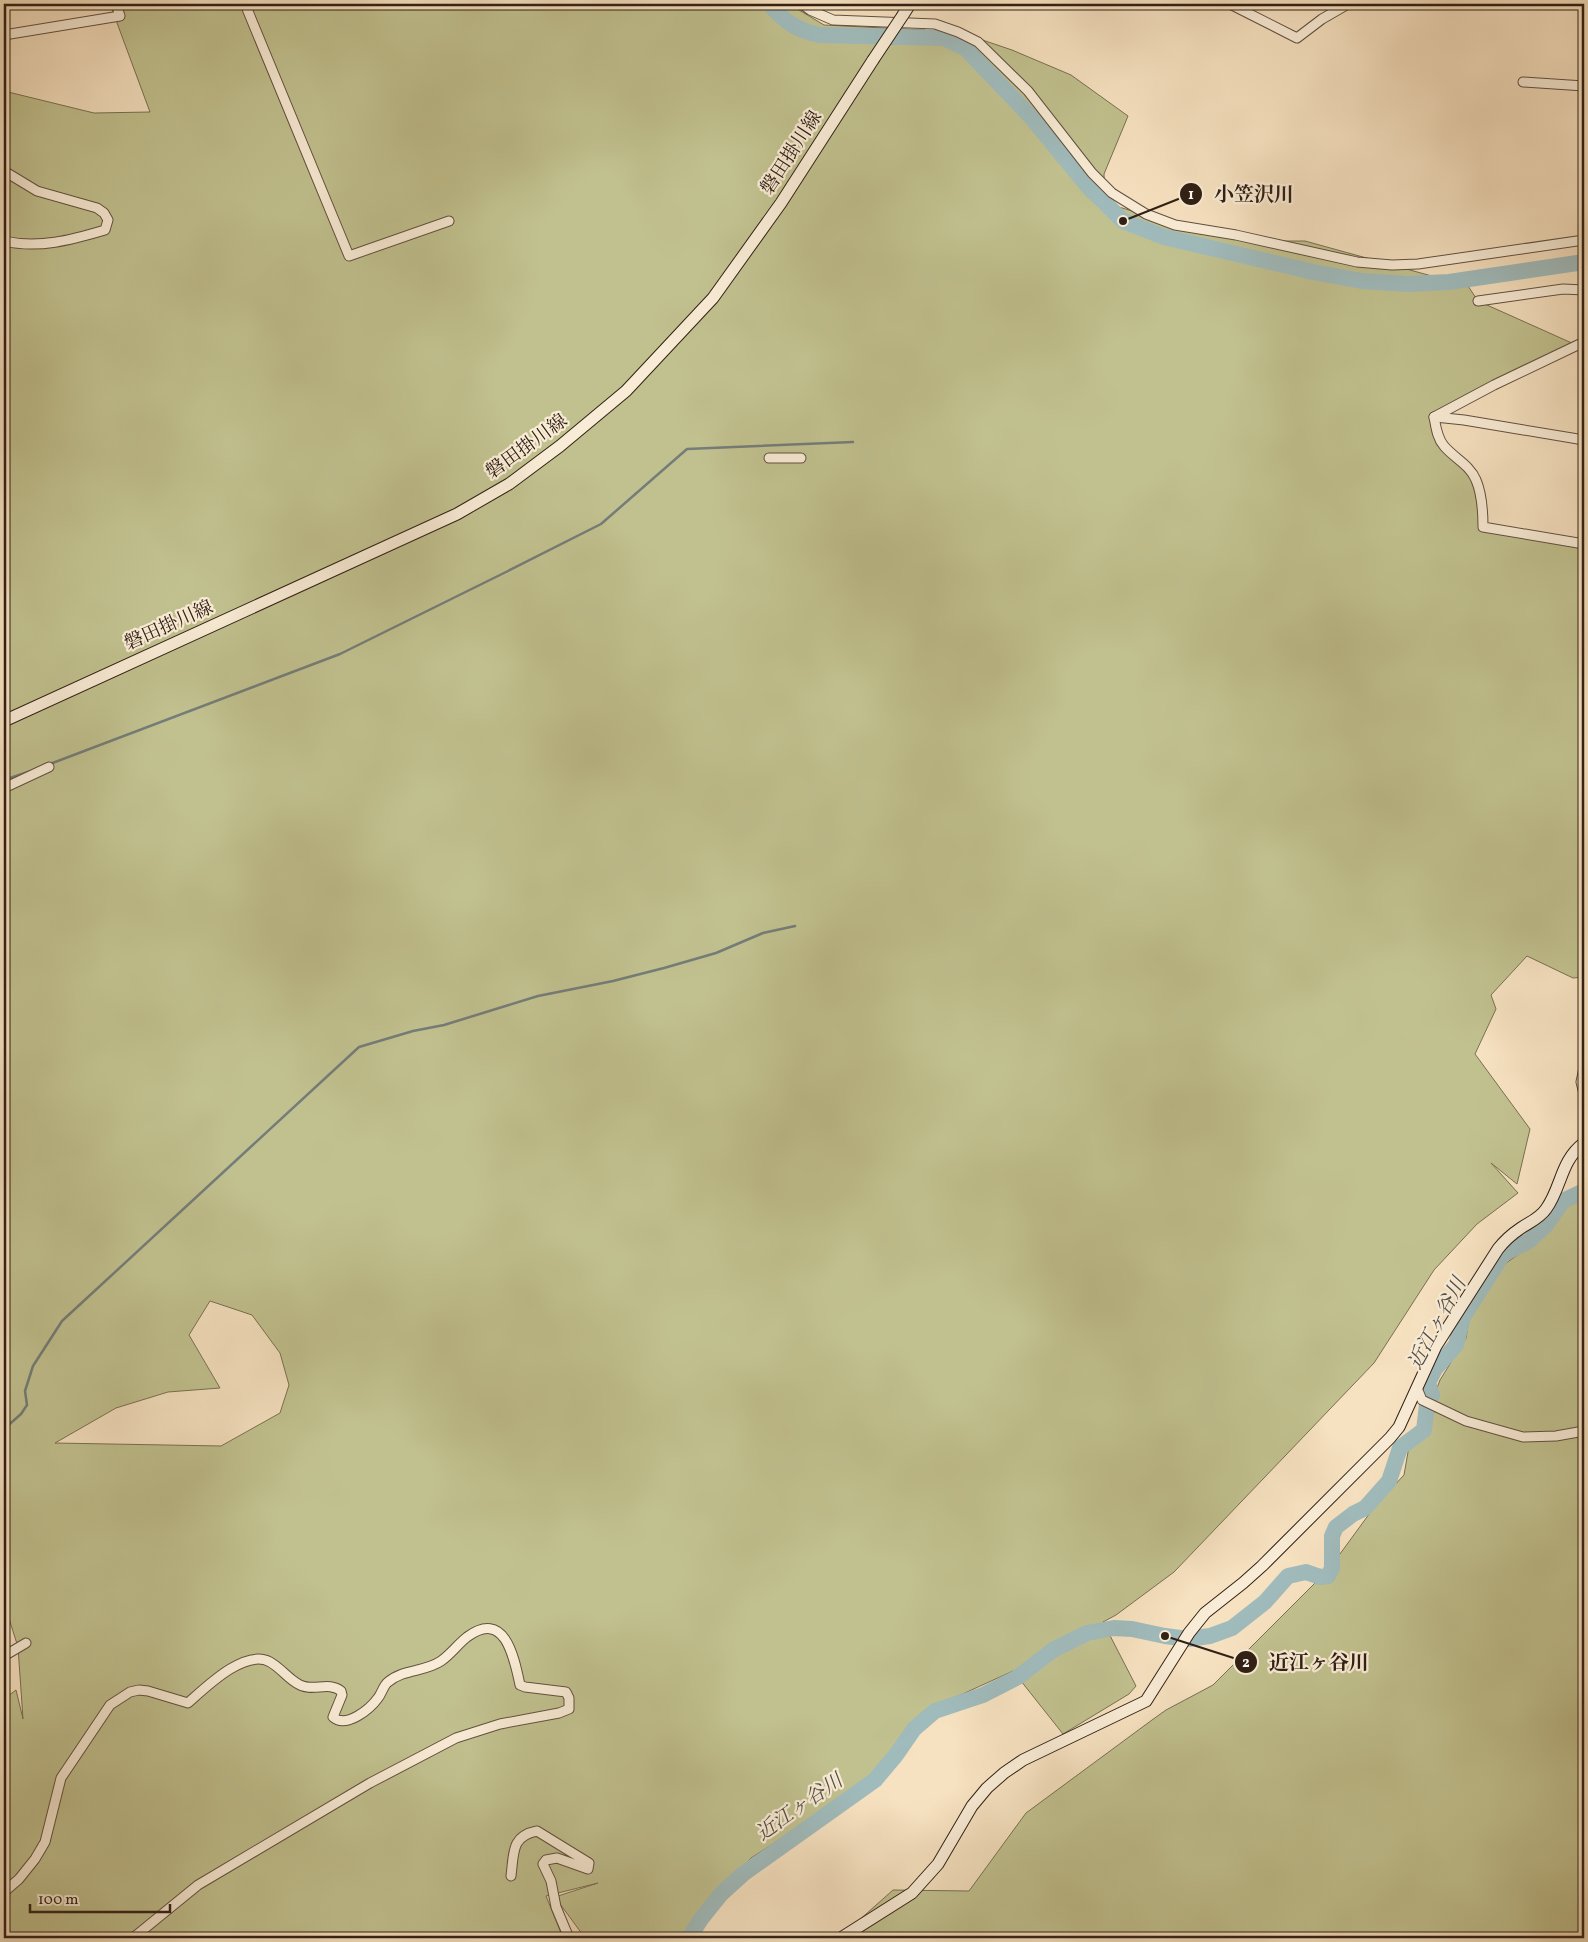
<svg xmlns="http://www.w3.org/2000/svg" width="1588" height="1942" viewBox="0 0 1588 1942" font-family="Vollkorn,'Noto Serif JP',serif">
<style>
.green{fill:#c1c18f;stroke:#797052;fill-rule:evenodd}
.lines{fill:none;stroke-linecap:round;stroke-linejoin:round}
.stream{stroke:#747d79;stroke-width:2.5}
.river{stroke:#a0bbbc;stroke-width:16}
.street-casing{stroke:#625040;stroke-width:11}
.secondary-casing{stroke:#312015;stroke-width:13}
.street{stroke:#f9ecd6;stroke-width:9}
.secondary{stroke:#f9ecd6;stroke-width:11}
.secondary-bridge-casing{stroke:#312015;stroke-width:13;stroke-linecap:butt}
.secondary-bridge{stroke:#f9ecd6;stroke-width:11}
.labels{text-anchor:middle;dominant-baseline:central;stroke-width:4.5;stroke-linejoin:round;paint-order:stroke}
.street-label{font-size:19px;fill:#312015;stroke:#f9ecd6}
.water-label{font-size:20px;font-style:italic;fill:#524e47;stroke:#f9ecd6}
.leader{fill:none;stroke:#312015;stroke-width:2}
.callout-dot{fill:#312015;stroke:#f9ecd6;stroke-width:2}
.mark-label{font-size:15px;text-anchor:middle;font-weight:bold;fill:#fff}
.callout-label{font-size:20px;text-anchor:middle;font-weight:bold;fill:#312015;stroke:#f9ecd6;stroke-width:4.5;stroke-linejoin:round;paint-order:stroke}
</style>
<rect width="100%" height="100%" fill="#f6e1c0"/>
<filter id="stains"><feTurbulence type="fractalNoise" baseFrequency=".004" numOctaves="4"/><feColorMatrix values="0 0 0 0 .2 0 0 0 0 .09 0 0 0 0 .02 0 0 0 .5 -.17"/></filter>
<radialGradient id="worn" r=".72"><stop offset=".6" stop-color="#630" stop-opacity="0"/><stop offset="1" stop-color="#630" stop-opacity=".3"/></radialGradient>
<!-- green -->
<g class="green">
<path d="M110,4H789L824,25L925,30L875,46L900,43L944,27L1012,50L1071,75L1128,116L1104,174L1105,203L1167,221L1284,241H1305L1468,286L1478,301L1574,344L1434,417L1442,444L1476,480L1483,527L1584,544V977L1573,978L1527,956L1491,995L1496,1009L1475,1054L1530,1129L1517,1184L1491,1163L1518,1193L1477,1224L1434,1270L1374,1363L1174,1572L1116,1615L1103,1622L1136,1686L1129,1694L1063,1734L1013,1671L921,1713L881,1768L858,1789L751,1858L682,1938H585L555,1897L598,1883L546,1896L563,1938H4V1699L16,1690L23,1719L18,1647L4,1603V91L94,113L150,112ZM210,1301L252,1315L280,1353L289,1385L280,1413L221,1446L55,1443L116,1408L168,1392L220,1388L189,1335Z"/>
<polygon points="1584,1184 1584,1938 839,1938 893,1890 969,1891 1026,1813 1152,1720 1166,1710 1213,1685 1329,1569 1375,1506 1404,1475 1408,1452 1415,1438 1438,1407 1431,1404 1440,1380 1466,1338 1470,1314 1503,1265 1535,1243"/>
</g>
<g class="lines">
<!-- stream -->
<g class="stream">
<polyline points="50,764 340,654 508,571 601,524 687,449 853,442"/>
<polyline points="4,780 31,771"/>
<polyline points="4,1429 21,1414 27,1405 25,1391 33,1366 62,1321 359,1047 413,1031 444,1025 538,996 613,981 664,968 716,953 763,933 795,926"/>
</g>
<!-- river -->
<g class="river">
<path d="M769,4C784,21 796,30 819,35L944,38L965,48L1030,116L1090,189L1105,203L1123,221L1164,237L1313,272L1362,281L1408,284L1449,282L1584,262"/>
<polyline points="689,1938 701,1919 721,1894 743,1874 875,1780 896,1755 914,1729 935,1711 983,1695 1018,1677 1053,1650 1087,1633 1114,1628 1132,1629 1165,1636 1188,1639 1210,1636 1232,1628 1265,1602 1288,1576 1306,1572 1320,1577 1328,1576 1332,1568 1332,1536 1336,1527 1353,1514 1365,1508 1389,1481 1400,1448 1424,1430 1427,1405 1432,1395 1428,1383 1435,1369 1456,1345 1463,1317 1503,1254 1529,1241 1546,1225 1563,1201 1584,1191"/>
</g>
<!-- street casing -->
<g class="street-casing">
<g id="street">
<polyline points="245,4 349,256 449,221"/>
<polyline points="802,4 810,10 833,20 935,24 958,32 978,42 1028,91 1092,173 1112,193 1146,214 1175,225 1236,235 1357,262 1392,265 1418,264 1584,240"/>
<polyline points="1230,4 1297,38 1322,19 1348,4"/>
<polyline points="4,35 120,16 116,4"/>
<polyline points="1523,82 1584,86"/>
<path d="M4,171L37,191L97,208L104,213L108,220L105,230C71,240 39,249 4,241"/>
<polyline points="1478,301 1563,289 1584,290"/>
<path d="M1434,417C1436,427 1437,438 1444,446C1454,458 1470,465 1476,480C1482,494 1483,512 1483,527L1584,544"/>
<polyline points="1434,417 1494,385 1584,342"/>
<polyline points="1435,417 1464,420 1584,440"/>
<polyline points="769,458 801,458"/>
<polyline points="4,788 49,767"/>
<polyline points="1584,1001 1584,1020"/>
<polyline points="1584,1068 1581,1082 1584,1094"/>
<polyline points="1417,1388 1422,1400 1466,1421 1523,1437 1556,1436 1584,1431"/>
<polyline points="4,1656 26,1643"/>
<path d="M511,1876C514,1853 511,1836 537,1831L589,1863L588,1869L557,1858L546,1860L543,1864L551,1881L556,1907L569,1938"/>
<path d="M4,1892L19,1879L35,1859L45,1842L61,1778L110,1705L130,1692L139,1690L148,1691L188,1703C205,1688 245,1648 270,1662C281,1668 289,1680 300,1685C314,1692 328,1681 341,1691L342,1695L333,1717C346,1729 370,1709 378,1698C382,1693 383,1686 388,1682C403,1669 425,1672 441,1661C451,1654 458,1644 467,1637C505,1609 514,1657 520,1685L525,1687L566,1692L569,1698V1709L559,1713L500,1724L456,1738L370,1783L198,1885L133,1938"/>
</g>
</g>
<!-- secondary casing -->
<g class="secondary-casing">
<g id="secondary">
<polyline points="903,15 910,4"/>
<polyline points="4,721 457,514 509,484 560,446 626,391 713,298 781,203 873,60"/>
<path d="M841,1938L912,1893L938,1864L972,1806L987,1788L1004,1773L1023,1760L1146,1701L1189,1633L1205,1613L1243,1583L1262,1566L1390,1438L1399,1427L1436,1346L1498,1249C1505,1240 1512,1234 1521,1228C1530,1222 1540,1218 1546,1209C1562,1187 1560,1161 1584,1143"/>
</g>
</g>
<!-- street -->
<use href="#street" class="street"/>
<!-- secondary -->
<use href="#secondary" class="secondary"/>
<!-- secondary-bridge casing -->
<g class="secondary-bridge-casing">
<polyline id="secondary-bridge" points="873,60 903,15"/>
</g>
<!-- secondary-bridge -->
<use href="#secondary-bridge" class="secondary-bridge"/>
</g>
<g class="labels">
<!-- street labels -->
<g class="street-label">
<text transform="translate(792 153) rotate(-57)">磐田掛川線</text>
<text transform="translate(527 447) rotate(-36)">磐田掛川線</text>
<text transform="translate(169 626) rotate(-24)">磐田掛川線</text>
</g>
<!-- water labels -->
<g class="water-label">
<text transform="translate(1438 1324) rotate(-62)">近江ヶ谷川</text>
<text transform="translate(800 1808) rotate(-35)">近江ヶ谷川</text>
</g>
</g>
<!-- callouts -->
<path class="leader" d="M1123 221L1191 194M1165 1636L1246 1662"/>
<g class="callout-dot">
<circle cx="1123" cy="221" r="5"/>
<circle cx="1165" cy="1636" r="5"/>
<circle cx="1191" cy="194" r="12"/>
<circle cx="1246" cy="1662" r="12"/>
</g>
<g class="mark-label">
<text x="1191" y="199">1</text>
<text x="1246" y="1667">2</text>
</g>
<g class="callout-label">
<text x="1254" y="201">小笠沢川</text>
<text x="1319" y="1669">近江ヶ谷川</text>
</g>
<!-- margin -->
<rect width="1588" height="1942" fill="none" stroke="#f6e1c0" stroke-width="20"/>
<rect x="5" y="5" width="1578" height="1932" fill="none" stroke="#312015" stroke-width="2.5"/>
<rect x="10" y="10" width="1568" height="1922" fill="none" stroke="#312015"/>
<!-- scale -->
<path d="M30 1904v8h140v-8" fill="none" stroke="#312015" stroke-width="2.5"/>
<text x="38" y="1904" font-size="15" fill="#312015" stroke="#f9ecd6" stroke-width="4" paint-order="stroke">100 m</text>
<rect width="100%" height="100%" filter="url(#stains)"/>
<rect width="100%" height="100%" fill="url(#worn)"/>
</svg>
